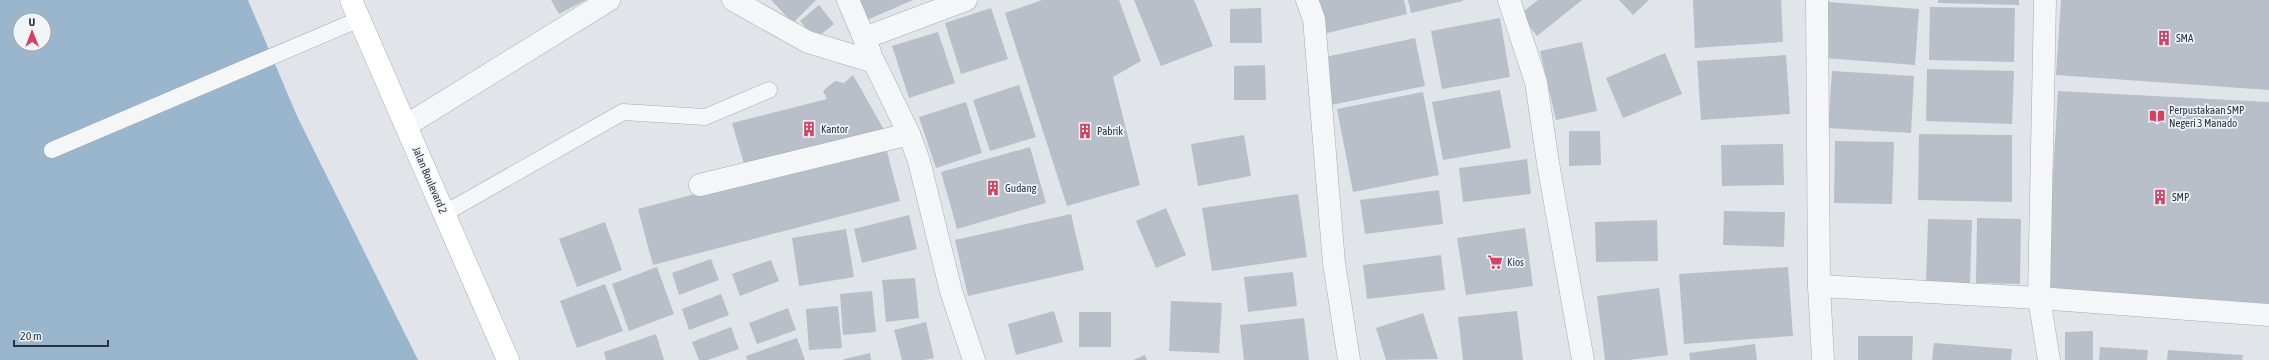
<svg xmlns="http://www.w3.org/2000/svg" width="2269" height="360" viewBox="0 0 2269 360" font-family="'Asap Condensed',sans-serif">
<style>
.water{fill:#9ab6cc;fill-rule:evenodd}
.building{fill:#b8bfc8}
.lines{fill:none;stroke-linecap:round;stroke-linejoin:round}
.lane-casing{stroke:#a6acb5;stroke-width:17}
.street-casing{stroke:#a6acb5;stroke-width:23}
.secondary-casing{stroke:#a6acb5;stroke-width:23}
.lane{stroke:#f4f6f8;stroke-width:16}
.street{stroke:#f4f6f8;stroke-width:22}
.secondary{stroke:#fff;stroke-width:22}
.labels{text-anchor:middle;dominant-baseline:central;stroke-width:3.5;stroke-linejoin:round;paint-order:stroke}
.poi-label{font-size:11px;fill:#283443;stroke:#f1f4f7;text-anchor:start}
.street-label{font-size:11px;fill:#283443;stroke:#f1f4f7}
</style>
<rect width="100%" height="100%" fill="#e1e5ea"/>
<!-- water -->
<path class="water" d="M0,0H248L297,116L418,360H0ZM20,20H44V44H20Z"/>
<!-- building -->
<g class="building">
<polygon points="551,0 586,0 559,14"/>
<polygon points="771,0 816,0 793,23"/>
<polygon points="858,0 913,0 867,20"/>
<polygon points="1042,0 1119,0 1141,61 1113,77 1140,185 1067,206 1005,13"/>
<polygon points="1134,0 1194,0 1213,46 1161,66"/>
<polygon points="1316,0 1404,0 1407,14 1323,34"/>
<polygon points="1408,0 1463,0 1463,1 1411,13"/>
<polygon points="1538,0 1582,0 1537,36 1520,14"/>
<polygon points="1619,0 1649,0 1633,15"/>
<polygon points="1693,0 1781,0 1783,42 1695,48"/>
<polygon points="1938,0 2019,0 2019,5 1938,3"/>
<polygon points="2061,0 2269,0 2269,90 2056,75"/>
<polygon points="1828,2 1919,9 1915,65 1824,58"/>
<polygon points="819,5 834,24 815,39 800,21"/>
<polygon points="1930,7 2015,8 2014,62 1929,60"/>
<polygon points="991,8 1008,59 961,74 945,23"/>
<polygon points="1261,8 1262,43 1230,43 1230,9"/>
<polygon points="1500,18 1510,77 1442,89 1431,31"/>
<polygon points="938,32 955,83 909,98 892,46"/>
<polygon points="1415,38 1425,86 1331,105 1321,58"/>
<polygon points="1582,42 1597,111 1556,120 1540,51"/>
<polygon points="1665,53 1682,94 1623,118 1606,78"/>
<polygon points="1786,55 1790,114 1701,120 1697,61"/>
<polygon points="1265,65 1266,100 1234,100 1234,66"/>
<polygon points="1927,69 2014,71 2012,124 1926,121"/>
<polygon points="1832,71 1914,76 1911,133 1828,128"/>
<polygon points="853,75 887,135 746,171 732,123 827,99 823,91 835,81 844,83"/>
<polygon points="1019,85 1036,137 990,151 973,100"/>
<polygon points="1500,90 1511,148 1443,160 1432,102"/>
<polygon points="2058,91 2269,102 2269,304 2046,291"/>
<polygon points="1423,92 1439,175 1353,192 1337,109"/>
<polygon points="966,102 982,153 936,168 919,117"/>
<polygon points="1569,131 1600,131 1601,165 1569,166"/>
<polygon points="1919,134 2012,135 2012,202 1918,200"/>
<polygon points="1244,135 1251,176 1198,186 1191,144"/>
<polygon points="1835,141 1894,142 1892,204 1834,203"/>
<polygon points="885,144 900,201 653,265 638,209"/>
<polygon points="1783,144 1784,185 1722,186 1721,145"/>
<polygon points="1030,147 1046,203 957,229 941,172"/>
<polygon points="1527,159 1531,194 1463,202 1459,168"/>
<polygon points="1439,190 1443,224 1365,234 1360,200"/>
<polygon points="1298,194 1307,257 1212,271 1202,208"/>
<polygon points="1166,208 1186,255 1156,268 1136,221"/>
<polygon points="1724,211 1785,212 1784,247 1723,245"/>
<polygon points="1071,214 1084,270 968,296 955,240"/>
<polygon points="909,215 917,249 862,263 854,229"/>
<polygon points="1977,218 2021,219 2020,284 1976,283"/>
<polygon points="1928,219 1972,220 1970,285 1926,284"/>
<polygon points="1657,220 1658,261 1596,262 1595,222"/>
<polygon points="605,222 622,270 577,287 559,239"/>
<polygon points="1525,228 1533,286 1466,295 1457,238"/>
<polygon points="846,229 854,277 799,286 792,238"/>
<polygon points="1441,255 1445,290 1367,299 1363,265"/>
<polygon points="711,259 719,280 679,295 672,273"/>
<polygon points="771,260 779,281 740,296 732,274"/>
<polygon points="657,267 674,314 629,331 612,284"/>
<polygon points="1788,267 1793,336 1684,344 1679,274"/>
<polygon points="1293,272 1297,306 1248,312 1244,277"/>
<polygon points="915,278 919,318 886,322 882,280"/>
<polygon points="605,284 623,331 577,348 560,301"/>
<polygon points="1659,288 1668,355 1629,360 1605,360 1597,296"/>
<polygon points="872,291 876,332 843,335 840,294"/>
<polygon points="721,294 729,315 689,330 682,309"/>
<polygon points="1171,301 1222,303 1219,353 1169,351"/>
<polygon points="838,306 842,348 809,350 806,309"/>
<polygon points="788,308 796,330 757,344 749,323"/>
<polygon points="1054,311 1063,342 1016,355 1008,324"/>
<polygon points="1517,311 1523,360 1463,360 1458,317"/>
<rect x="1079" y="312" width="32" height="35"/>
<polygon points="1423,313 1438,359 1386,360 1376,328"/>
<polygon points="1304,318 1309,360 1244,360 1240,325"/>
<polygon points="926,322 934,358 924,360 902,360 894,330"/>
<polygon points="731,327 739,349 708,360 699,360 692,342"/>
<polygon points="2093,331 2093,360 2065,360 2065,332"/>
<polygon points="656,334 664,360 606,360 604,352"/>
<polygon points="1858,336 1913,336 1912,360 1858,360"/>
<polygon points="797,338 805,360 747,360 746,356"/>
<polygon points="1934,343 2012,349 2011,360 1932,360"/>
<polygon points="1755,344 1757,360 1690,360 1689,353"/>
<polygon points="2100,347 2148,350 2147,360 2099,360"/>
<polygon points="2168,350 2243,355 2242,360 2167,360"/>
<polygon points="870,353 871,360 844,360 844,359"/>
<polygon points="1145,355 1147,360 1133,360"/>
</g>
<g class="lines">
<!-- lane casing -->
<g class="lane-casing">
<g id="lane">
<polyline points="52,150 360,19"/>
<polyline points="445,213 623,112 705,117 769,90"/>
</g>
</g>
<!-- street casing -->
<g class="street-casing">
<g id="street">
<polyline points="733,0 808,42 874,62 909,134 919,161 951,291 974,360"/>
<polyline points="848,0 870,52"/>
<polyline points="1307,0 1314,19 1334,263 1349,360"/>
<polyline points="1509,0 1536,82 1548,163 1583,360"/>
<polyline points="1817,0 1819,286 1823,360"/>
<polyline points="2045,0 2039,298 2049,360"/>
<polyline points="864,38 966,0"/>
<polyline points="407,125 609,0"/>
<polyline points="700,185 909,134"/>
<polyline points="1819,286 2039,298 2269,315"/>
</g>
</g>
<!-- secondary casing -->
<g class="secondary-casing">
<polyline id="secondary" points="351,0 508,360"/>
</g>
<!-- lane -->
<use href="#lane" class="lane"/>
<!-- street -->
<use href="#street" class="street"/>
<!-- secondary -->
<use href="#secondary" class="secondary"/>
</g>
<!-- icons -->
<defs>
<g id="building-bare" transform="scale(1.2)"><path d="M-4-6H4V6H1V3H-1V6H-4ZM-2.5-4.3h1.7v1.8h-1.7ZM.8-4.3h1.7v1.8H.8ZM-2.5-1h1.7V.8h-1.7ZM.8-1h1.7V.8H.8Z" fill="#d44161" stroke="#f1f4f7" stroke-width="2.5" paint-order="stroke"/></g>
<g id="library-bare" transform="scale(1.2)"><path d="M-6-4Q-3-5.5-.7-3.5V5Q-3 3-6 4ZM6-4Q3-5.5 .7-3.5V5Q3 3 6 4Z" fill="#d44161" stroke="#f1f4f7" stroke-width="2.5" paint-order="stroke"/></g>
<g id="supermarket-bare" transform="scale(1.2)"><path d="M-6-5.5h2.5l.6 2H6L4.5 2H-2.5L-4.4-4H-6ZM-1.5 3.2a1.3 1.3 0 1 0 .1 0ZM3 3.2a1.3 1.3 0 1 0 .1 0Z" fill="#d44161" stroke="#f1f4f7" stroke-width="2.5" paint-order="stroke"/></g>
</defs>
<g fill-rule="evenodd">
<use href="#building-bare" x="2164" y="38"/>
<use href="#library-bare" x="2157" y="116"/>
<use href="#building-bare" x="809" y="129"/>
<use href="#building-bare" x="1085" y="131"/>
<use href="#building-bare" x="993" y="188"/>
<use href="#building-bare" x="2160" y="197"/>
<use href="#supermarket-bare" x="1495" y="262"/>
</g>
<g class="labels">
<!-- poi labels -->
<g class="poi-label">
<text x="2176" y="38">SMA</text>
<text x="2169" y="110">Perpustakaan SMP<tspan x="2169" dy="13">Negeri 3 Manado</tspan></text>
<text x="821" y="129">Kantor</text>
<text x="1097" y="131">Pabrik</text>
<text x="1005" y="188">Gudang</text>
<text x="2172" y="197">SMP</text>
<text x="1507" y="262">Kios</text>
</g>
<!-- street labels -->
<g class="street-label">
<text transform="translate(430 180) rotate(67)">Jalan Boulevard 2</text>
</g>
</g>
<!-- north arrow -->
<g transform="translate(32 32) rotate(359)"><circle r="19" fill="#f1f4f7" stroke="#a1a7af"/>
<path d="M0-3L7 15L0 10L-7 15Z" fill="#d44161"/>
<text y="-6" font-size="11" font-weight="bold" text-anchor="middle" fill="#283443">U</text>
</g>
<!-- scale -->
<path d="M14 340v6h94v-6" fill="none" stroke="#283443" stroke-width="2"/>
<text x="20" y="340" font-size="12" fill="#283443" stroke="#f1f4f7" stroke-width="3" paint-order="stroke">20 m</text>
</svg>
